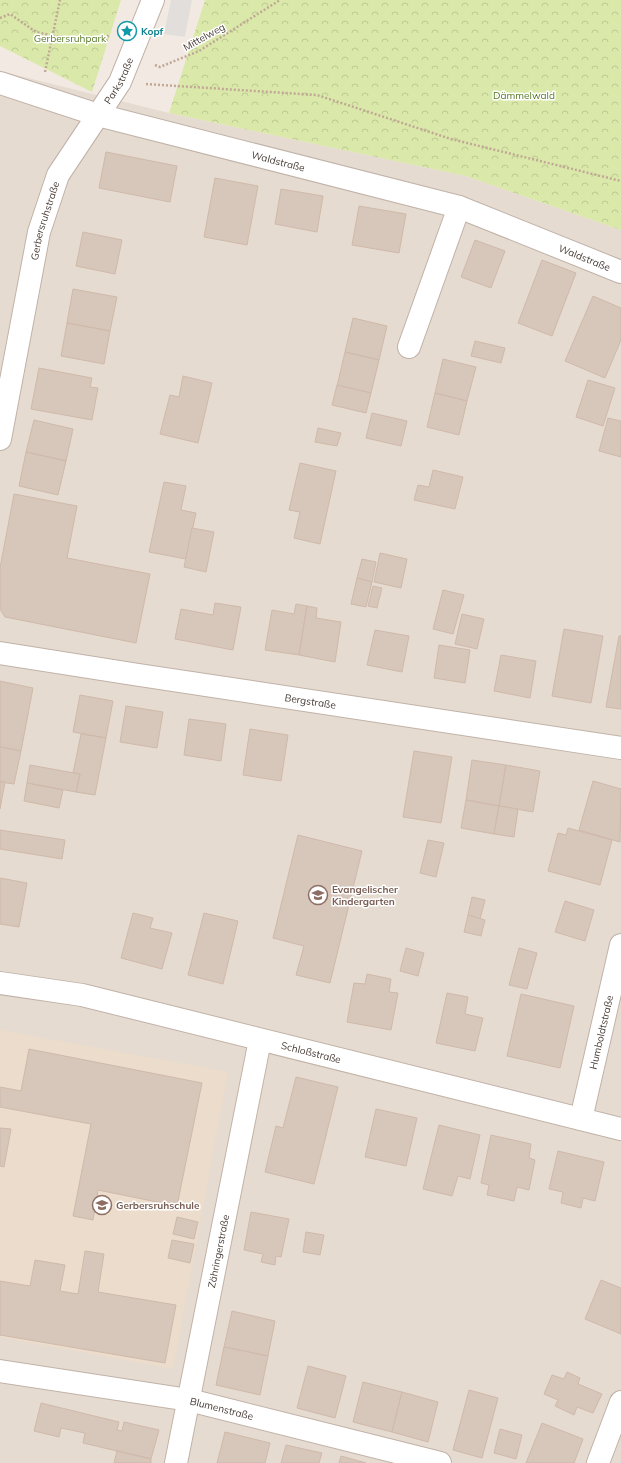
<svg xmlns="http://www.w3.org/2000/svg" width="621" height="1463" viewBox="0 0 621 1463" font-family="Mulish,sans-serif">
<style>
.residential{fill:#e6dbd0}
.education{fill:#ecdccb}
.forest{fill:url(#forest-crowns)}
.parking{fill:#e2dedb}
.building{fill:#d7c6ba;stroke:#cfb9aa}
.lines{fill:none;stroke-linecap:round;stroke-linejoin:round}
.minor-casing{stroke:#c1b2a8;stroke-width:24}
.path{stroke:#c0a895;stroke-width:2.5;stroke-dasharray:2 2;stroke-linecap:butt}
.minor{stroke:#fff;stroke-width:22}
.labels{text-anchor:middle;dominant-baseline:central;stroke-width:3;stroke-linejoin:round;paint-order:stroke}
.culture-label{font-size:10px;font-weight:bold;fill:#0d838f;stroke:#fff;text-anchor:start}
.street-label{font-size:10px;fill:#443933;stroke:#fff}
.park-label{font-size:10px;fill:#567824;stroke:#fff}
.education-label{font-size:10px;font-weight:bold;fill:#785e54;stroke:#fff;text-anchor:start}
</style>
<defs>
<pattern id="forest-crowns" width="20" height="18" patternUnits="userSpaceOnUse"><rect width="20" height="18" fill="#dae9a9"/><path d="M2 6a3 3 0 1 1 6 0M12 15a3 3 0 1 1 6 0" fill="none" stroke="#bcc992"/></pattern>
</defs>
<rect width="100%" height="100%" fill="#f2eae2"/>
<!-- residential -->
<polygon class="residential" points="0,71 169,113 466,176 621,230 621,1463 0,1463"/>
<!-- education -->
<polygon class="education" points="0,1030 228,1072 173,1369 0,1337"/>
<!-- forest -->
<g class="forest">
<polygon points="0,0 121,0 92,92 0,46"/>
<polygon points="205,0 621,0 621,230 466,176 169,113"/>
</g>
<!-- parking -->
<polygon class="parking" points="171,0 192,0 185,37 164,34"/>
<!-- building -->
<g class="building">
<polygon points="106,152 177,166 170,202 99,188"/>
<polygon points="215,178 258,186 247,245 204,237"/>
<polygon points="281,189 323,196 317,232 275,224"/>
<polygon points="359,206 406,214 399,253 352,245"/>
<polygon points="83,232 122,240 115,274 76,266"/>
<polygon points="475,240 505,251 491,288 461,277"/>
<polygon points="542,260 576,273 552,336 518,323"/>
<polygon points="73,289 117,297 110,331 67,323"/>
<polygon points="593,296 621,308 621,340 605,378 565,361"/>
<polygon points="353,318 387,326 379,360 345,352"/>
<polygon points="67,323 110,331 104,364 61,356"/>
<polygon points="475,341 505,348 501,363 471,356"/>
<polygon points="345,352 379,360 371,393 337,386"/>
<polygon points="443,359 476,367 467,401 435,393"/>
<polygon points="39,368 92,378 90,387 98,388 92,420 31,409"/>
<polygon points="183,376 212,383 198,443 160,434 170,395 179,397"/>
<polygon points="588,380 615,388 603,426 576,417"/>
<polygon points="337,385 371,393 366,413 332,405"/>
<polygon points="435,393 467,401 459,435 427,427"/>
<polygon points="372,413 407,421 401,446 366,438"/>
<polygon points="608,418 621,421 621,457 599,451"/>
<polygon points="34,420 73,429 66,461 26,452"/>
<polygon points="318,428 341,433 337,446 315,442"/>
<polygon points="26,452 66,461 58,495 19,486"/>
<polygon points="300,463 336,471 320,544 294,538 300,512 289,510"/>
<polygon points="433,470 463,477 455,509 414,500 418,485 429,487"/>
<polygon points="164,482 186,486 181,510 196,513 186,559 149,552"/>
<polygon points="14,494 77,506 67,558 150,574 136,643 5,617 0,609 0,568"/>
<polygon points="192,528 214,532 206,572 184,567"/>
<polygon points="380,553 407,559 401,588 374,582"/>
<polygon points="362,559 376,562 372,582 357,578"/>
<polygon points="357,578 372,582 366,607 351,604"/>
<polygon points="373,586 382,588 377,608 368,606"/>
<polygon points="443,590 464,595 453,634 433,629"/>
<polygon points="215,603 241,607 233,650 175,639 181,609 213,615"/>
<polygon points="296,604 307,606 299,655 265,650 272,610 294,614"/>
<polygon points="307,606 317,608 316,618 341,622 335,662 299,655"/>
<polygon points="462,614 484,619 477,649 455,644"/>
<polygon points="564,629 603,636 591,703 552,696"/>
<polygon points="375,630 409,636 402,672 367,665"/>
<polygon points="619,636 621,636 621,709 606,707"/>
<polygon points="439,645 470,650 465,683 434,678"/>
<polygon points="501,655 536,661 530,698 494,691"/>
<polygon points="0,681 33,688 21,751 0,747"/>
<polygon points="80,695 113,701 106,738 73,732"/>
<polygon points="126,706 163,712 157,748 120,742"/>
<polygon points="189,719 226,724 221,761 184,755"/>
<polygon points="250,729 288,735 281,781 243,775"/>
<polygon points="81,734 106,738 95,795 76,792 80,774 73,773"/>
<polygon points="0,747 21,751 14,784 0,782"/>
<polygon points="414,751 452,757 441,823 403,817"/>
<polygon points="472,760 506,765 499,806 466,800"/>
<polygon points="30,765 80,774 76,792 27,783"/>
<polygon points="506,765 540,771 533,812 499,806"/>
<polygon points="593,781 621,789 620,842 579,830"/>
<polygon points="0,782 5,782 0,809"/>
<polygon points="27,783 63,790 59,808 24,801"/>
<polygon points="466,800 499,806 494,834 461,828"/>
<polygon points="499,806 518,809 514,837 494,834"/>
<polygon points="568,828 612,840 600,885 548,871 558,833 566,835"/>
<polygon points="0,830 65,840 62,859 0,849"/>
<polygon points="298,835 362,851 330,983 296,975 304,946 273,938"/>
<polygon points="428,840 444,843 436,877 420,873"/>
<polygon points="0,878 27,883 19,927 0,924"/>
<polygon points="472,897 485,900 480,919 468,915"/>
<polygon points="565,901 594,910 585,941 555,932"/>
<polygon points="133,913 153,918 150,928 172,933 162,969 121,958"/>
<polygon points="204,913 238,921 223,984 188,975"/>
<polygon points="468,915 485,920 481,936 464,932"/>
<polygon points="406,948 424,953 418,976 400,971"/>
<polygon points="519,948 537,953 527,989 509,985"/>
<polygon points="367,974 391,979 389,992 398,993 391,1030 347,1022 354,983 365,984"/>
<polygon points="447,993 468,997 465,1014 483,1018 475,1051 436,1043"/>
<polygon points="521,994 574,1006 560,1068 507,1056"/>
<polygon points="29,1049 202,1083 177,1206 98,1190 93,1220 73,1216 91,1124 0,1107 0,1087 21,1091"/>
<polygon points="296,1077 338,1087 314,1184 265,1172 276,1126 283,1128"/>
<polygon points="376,1109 417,1118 406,1166 365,1157"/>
<polygon points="439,1125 480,1135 470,1179 458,1176 452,1196 423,1189"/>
<polygon points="0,1128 11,1129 4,1167 0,1166"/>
<polygon points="491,1135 531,1144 529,1158 535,1160 529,1190 517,1187 514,1201 487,1195 489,1185 481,1183"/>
<polygon points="558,1151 604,1162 595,1201 583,1198 581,1208 561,1203 563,1192 549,1189"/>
<polygon points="251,1212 289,1219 281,1257 276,1256 275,1265 261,1262 263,1254 244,1250"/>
<polygon points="177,1217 198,1222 194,1239 173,1234"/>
<polygon points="306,1232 324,1235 320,1255 303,1252"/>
<polygon points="172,1240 194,1244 190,1263 168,1258"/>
<polygon points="85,1251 104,1254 98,1292 176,1305 165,1363 0,1335 0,1281 30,1286 35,1260 65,1265 60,1291 78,1294"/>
<polygon points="601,1280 621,1288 621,1334 585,1319"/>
<polygon points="232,1311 275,1321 268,1356 224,1347"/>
<polygon points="224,1347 268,1356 260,1395 216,1385"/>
<polygon points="308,1366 346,1376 335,1418 297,1408"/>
<polygon points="567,1372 580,1378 578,1384 602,1394 593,1413 577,1407 574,1415 555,1406 558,1400 544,1394 552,1375 564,1379"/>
<polygon points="363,1382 402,1392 392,1432 353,1422"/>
<polygon points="469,1390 498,1398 482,1458 453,1450"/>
<polygon points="402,1392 438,1402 428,1442 392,1432"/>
<polygon points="41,1403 119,1422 117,1430 122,1431 124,1422 159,1430 151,1459 83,1443 85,1433 61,1428 59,1437 34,1431"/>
<polygon points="542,1423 583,1439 574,1463 526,1463"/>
<polygon points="500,1429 522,1435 516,1459 494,1453"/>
<polygon points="225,1432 270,1443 265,1463 217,1463"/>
<polygon points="286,1445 322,1453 319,1463 281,1463"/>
<polygon points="117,1451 151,1459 151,1463 114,1463"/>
<polygon points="341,1456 366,1463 339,1463"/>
</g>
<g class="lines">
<!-- minor casing -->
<g class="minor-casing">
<g id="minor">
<path id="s1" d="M0,83L98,115L459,207L621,272"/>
<polyline points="409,347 459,207"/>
<path id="s2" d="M0,439L39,232L58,175L120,82L153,0"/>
<path id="s3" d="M0,653L139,675L621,748"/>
<path id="s4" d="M0,983L82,995L621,1129"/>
<path id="s5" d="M581,1119L621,945"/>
<path id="s6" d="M0,1371L189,1400L440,1463"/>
<path id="s7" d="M176,1463L260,1040"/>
<polyline points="598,1463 621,1402"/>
</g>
</g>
<!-- path -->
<g class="path">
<polyline points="0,18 10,14 36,32 54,36 103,41 110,34"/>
<polyline points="155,65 160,67 199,51 280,0"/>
<polyline points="45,72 60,0"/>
<polyline points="146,84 317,95 451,139 621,181"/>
</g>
<!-- minor -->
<use href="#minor" class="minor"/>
</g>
<!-- icons -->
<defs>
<g id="sight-ring" transform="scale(1)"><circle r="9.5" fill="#fff" stroke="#0f9aa8" stroke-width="1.5"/><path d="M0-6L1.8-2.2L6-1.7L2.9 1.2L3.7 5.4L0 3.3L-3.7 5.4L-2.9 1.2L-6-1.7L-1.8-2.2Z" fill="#0f9aa8"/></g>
<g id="school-ring" transform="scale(1)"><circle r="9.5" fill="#fff" stroke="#8d6e63" stroke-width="1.5"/><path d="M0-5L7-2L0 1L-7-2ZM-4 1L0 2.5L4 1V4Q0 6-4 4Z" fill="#8d6e63"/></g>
</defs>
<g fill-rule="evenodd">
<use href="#sight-ring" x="127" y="31"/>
<use href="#school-ring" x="318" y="895"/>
<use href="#school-ring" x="102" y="1205"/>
</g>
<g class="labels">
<!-- culture labels -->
<g class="culture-label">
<text x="141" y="31">Kopf</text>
</g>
<!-- street labels -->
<g class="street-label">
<text transform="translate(204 37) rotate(-29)">Mittelweg</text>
<text stroke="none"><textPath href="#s2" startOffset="383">Parkstraße</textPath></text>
<text stroke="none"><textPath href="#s1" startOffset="289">Waldstraße</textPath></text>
<text stroke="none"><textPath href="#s2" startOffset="223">Gerbersruhstraße</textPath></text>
<text stroke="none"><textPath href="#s1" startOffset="611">Waldstraße</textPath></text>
<text stroke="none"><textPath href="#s3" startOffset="314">Bergstraße</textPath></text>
<text stroke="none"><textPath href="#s5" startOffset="89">Humboldtstraße</textPath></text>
<text stroke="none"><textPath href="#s4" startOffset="319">Schloßstraße</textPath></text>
<text stroke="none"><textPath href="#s7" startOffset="216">Zähringerstraße</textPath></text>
<text stroke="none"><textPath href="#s6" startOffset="225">Blumenstraße</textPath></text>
</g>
<!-- park labels -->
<g class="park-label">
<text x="70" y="38">Gerbersruhpark</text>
<text x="524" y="95">Dämmelwald</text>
</g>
<!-- education labels -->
<g class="education-label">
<text x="332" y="889">Evangelischer<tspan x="332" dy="12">Kindergarten</tspan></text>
<text x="116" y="1205">Gerbersruhschule</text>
</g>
</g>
</svg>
